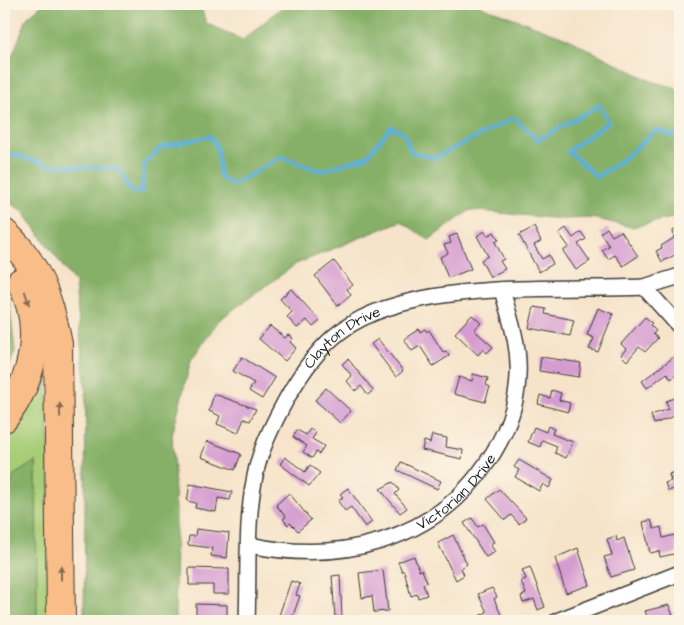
<svg xmlns="http://www.w3.org/2000/svg" width="684" height="625" viewBox="0 0 684 625" font-family="'Architects Daughter',sans-serif">
<style>
.green{fill:#a8cd77;stroke:#62744a}
.forest{fill:#86b068;stroke:#516642}
.lines{fill:none;stroke-linecap:round;stroke-linejoin:round}
.stream{stroke:#5db0d8;stroke-width:4}
.building{fill:#d59cd1}
.street-casing{stroke:#3d3a36;stroke-width:18}
.highway-casing{stroke:#3d3a36;stroke-width:30}
.street{stroke:#fff;stroke-width:15}
.highway{stroke:#f8bd88;stroke-width:28}
.oneway{fill:#8a6c52}
.labels{text-anchor:middle;dominant-baseline:central;stroke-width:4.5;stroke-linejoin:round;paint-order:stroke}
.street-label{font-size:15px;fill:#1c1c1c;stroke:#fcf5e5}
</style>
<rect width="100%" height="100%" fill="#fcf5e5"/>
<filter id="ink" filterUnits="userSpaceOnUse"><feTurbulence type="fractalNoise" baseFrequency=".02" numOctaves="2"/><feDisplacementMap in="SourceGraphic" scale="10" xChannelSelector="R" yChannelSelector="G"/><feConvolveMatrix kernelMatrix="1 2 1 2 8 2 1 2 1" color-interpolation-filters="sRGB"/></filter>
<filter id="wash" filterUnits="userSpaceOnUse"><feTurbulence type="fractalNoise" baseFrequency=".0096" numOctaves="4" result="noise"/><feDisplacementMap in="SourceGraphic" scale="20" xChannelSelector="R" yChannelSelector="G"/><feGaussianBlur stdDeviation="1.12" result="paint"/><feColorMatrix in="noise" values="0 0 0 0 0 0 0 0 0 0 0 0 0 0 0 0 0 1.4 0 .05"/><feComposite in="paint" operator="in"/></filter>
<g filter="url(#wash)">
<rect width="100%" height="100%" fill="#f6e3c9"/>
<!-- green -->
<polygon class="green" points="46,325 53,621 37,621 36,461 7,498 4,497 4,430"/>
<!-- forest -->
<g class="forest">
<polygon points="43,4 200,4 206,23 243,40 286,4 476,4 564,37 651,81 680,89 680,216 632,227 592,218 562,219 470,210 429,240 401,221 296,264 219,320 191,360 172,435 176,511 175,621 84,621 86,393 75,283 22,210 4,200 4,78 27,18"/>
<polygon points="4,292 9,298 15,351 4,382"/>
<polygon points="36,461 37,621 4,621 4,497 7,497 14,475"/>
</g>
<g class="lines">
<!-- stream -->
<polyline class="stream" points="4,152 50,165 119,169 130,190 141,193 145,163 161,147 210,136 217,148 220,177 233,185 281,157 321,171 366,157 391,127 404,133 411,152 435,158 514,118 538,140 600,105 608,122 568,151 597,177 626,157 656,130 680,138"/>
</g>
<g id="blocks">
<!-- building -->
<g class="building">
<polygon points="534,227 541,241 534,245 542,259 549,255 553,264 539,272 519,235"/>
<polygon points="680,227 680,252 662,262 656,251 662,248 661,246 674,238 673,231"/>
<polygon points="566,228 573,238 581,232 586,239 578,244 590,261 576,270 563,251 569,247 559,233"/>
<polygon points="607,228 612,236 621,231 638,256 623,266 615,255 608,259 602,250 609,246 600,233"/>
<polygon points="485,231 487,236 494,232 499,240 495,242 504,259 500,261 505,269 490,277 481,260 488,256 477,236"/>
<polygon points="457,234 471,269 448,278 440,257 448,253 444,245 451,243 449,237"/>
<polygon points="334,261 353,285 347,289 351,295 338,306 315,276"/>
<polygon points="291,289 320,321 313,327 307,320 297,328 287,317 292,312 280,299"/>
<polygon points="534,307 546,309 545,314 574,320 570,336 529,328"/>
<polygon points="598,308 613,314 598,352 589,349 594,338 587,335"/>
<polygon points="472,315 481,323 474,330 493,347 487,353 483,349 478,355 455,333"/>
<polygon points="645,317 652,323 650,325 656,331 653,334 658,338 645,352 639,347 627,361 621,355 626,349 621,344"/>
<polygon points="270,326 285,338 288,335 293,338 290,342 296,348 285,361 259,339"/>
<polygon points="419,329 420,332 425,329 427,332 429,330 443,352 446,351 449,356 433,366 420,346 412,351 404,339"/>
<polygon points="378,339 403,371 396,377 371,344"/>
<polygon points="675,356 680,364 680,372 671,379 667,373 647,388 642,381"/>
<polygon points="242,357 275,378 262,399 249,391 254,383 233,371"/>
<polygon points="541,357 581,363 579,377 539,371"/>
<polygon points="348,359 373,390 368,395 361,386 355,391 347,381 352,376 342,364"/>
<polygon points="473,374 488,378 486,385 490,387 485,402 454,394 459,377 472,381"/>
<polygon points="326,388 351,411 340,423 315,400"/>
<polygon points="552,390 561,393 559,400 570,403 568,412 538,404 540,395 550,398"/>
<polygon points="214,394 256,409 250,421 244,419 238,433 217,424 220,416 209,411"/>
<polygon points="680,396 680,414 654,424 651,415 669,409 666,401"/>
<polygon points="548,426 554,429 552,434 573,442 566,458 555,453 557,446 542,440 540,447 528,442 534,427 546,432"/>
<polygon points="310,429 316,433 312,439 324,446 319,454 316,452 312,458 303,452 307,446 293,437 297,430 306,435"/>
<polygon points="432,435 447,438 446,447 463,450 462,459 422,450 424,441 430,443"/>
<polygon points="207,441 241,454 235,470 201,457"/>
<polygon points="285,457 305,472 310,465 320,473 309,486 280,464"/>
<polygon points="519,460 553,480 549,488 543,484 539,491 515,477 519,470 514,467"/>
<polygon points="401,462 441,481 437,489 397,470"/>
<polygon points="680,470 680,487 668,491 665,483 671,481 669,474"/>
<polygon points="393,482 399,490 395,494 407,508 400,513 380,489"/>
<polygon points="190,484 232,492 230,500 218,498 216,512 195,508 196,503 187,501"/>
<polygon points="348,488 372,522 365,527 351,507 345,511 338,501 343,497 340,494"/>
<polygon points="499,489 526,518 519,524 511,515 505,520 487,499"/>
<polygon points="289,493 311,520 298,531 290,523 288,525 283,519 286,517 276,505"/>
<polygon points="472,518 478,527 483,524 494,542 490,544 495,552 486,557 464,523"/>
<polygon points="651,520 654,529 661,527 663,538 674,535 678,553 660,557 659,551 650,553 643,522"/>
<polygon points="196,529 229,533 227,558 211,556 212,548 188,545 189,536 195,536"/>
<polygon points="453,535 467,564 461,568 464,575 456,580 438,543"/>
<polygon points="616,536 617,541 624,538 634,570 611,577 604,557 612,555 607,539"/>
<polygon points="578,548 590,585 566,593 555,558"/>
<polygon points="414,556 419,571 422,570 427,582 423,584 427,595 418,598 417,594 411,596 404,571 402,571 398,562"/>
<polygon points="530,567 545,607 538,610 534,599 523,603 521,596 526,594 521,581 526,579 522,570"/>
<polygon points="189,568 229,569 229,594 213,594 213,585 189,585"/>
<polygon points="383,570 388,611 374,612 372,596 362,598 359,573"/>
<polygon points="340,575 342,617 335,617 332,576"/>
<polygon points="291,581 300,584 296,595 300,596 292,618 288,616 286,621 277,621"/>
<polygon points="492,588 497,597 494,599 502,617 505,616 507,621 481,621 479,616 487,612 478,594"/>
<polygon points="196,604 227,605 227,621 196,621"/>
<polygon points="669,605 675,621 649,621 645,611"/>
</g>
</g>
</g>
<g filter="url(#ink)">
<use href="#blocks" fill-opacity="0" stroke="#3d3a36" stroke-width="1"/>
<g class="lines">
<!-- street casing -->
<g class="street-casing">
<g id="street">
<polyline points="680,276 644,287 680,327"/>
<path id="s1" d="M250,545C338,564 433,542 486,464C504,438 517,408 518,376C520,346 510,319 502,290"/>
<path id="s2" d="M247,621C249,571 245,516 257,467C263,443 275,420 287,398C301,373 318,348 341,331C412,278 558,291 644,287"/>
<polyline points="557,621 680,573"/>
</g>
</g>
<!-- highway casing -->
<g class="highway-casing">
<g id="highway">
<path d="M4,233C37,262 50,301 58,344L61,621"/>
<path d="M4,418C34,379 45,327 21,282"/>
</g>
</g>
<!-- street -->
<use href="#street" class="street"/>
<!-- highway -->
<use href="#highway" class="highway"/>
</g>
<!-- one-way arrows -->
<defs><path id="oneway-solid" d="M-6-.8H1V-3.2L6.5 0L1 3.2V.8H-6Z" transform="scale(1.25)"/></defs>
<g class="oneway">
<use href="#oneway-solid" transform="translate(27 298) rotate(72)"/>
<use href="#oneway-solid" transform="translate(60 410) rotate(-91)"/>
<use href="#oneway-solid" transform="translate(61 573) rotate(-90)"/>
</g>
</g>
<g class="labels">
<!-- street labels -->
<g class="street-label">
<text stroke="none"><textPath href="#s2" startOffset="314">Clayton Drive</textPath></text>
<text stroke="none"><textPath href="#s1" startOffset="224">Victorian Drive</textPath></text>
</g>
</g>
<!-- margin -->
<rect width="684" height="625" fill="none" stroke="#fcf5e5" stroke-width="20"/>
</svg>
